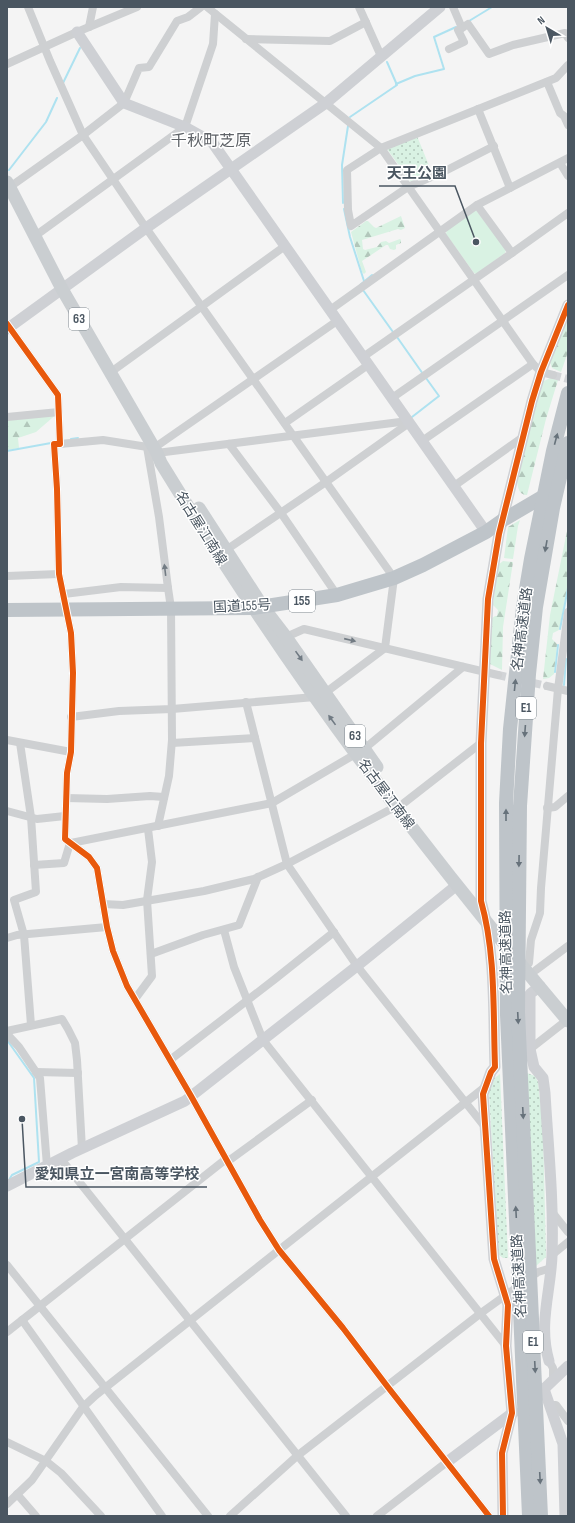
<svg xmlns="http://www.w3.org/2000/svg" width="575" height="1523" viewBox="0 0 575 1523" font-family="'Sofia Sans Condensed','Noto Sans JP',sans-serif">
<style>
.grass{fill:url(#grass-dots)}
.forest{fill:url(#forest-firs)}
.green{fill:#d9f2e3}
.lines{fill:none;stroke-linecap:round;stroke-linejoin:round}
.stream{stroke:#aee2f0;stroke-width:2}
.street-tunnel{stroke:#d2d4d7;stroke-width:8;stroke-dasharray:8 4;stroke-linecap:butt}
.street{stroke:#ced0d2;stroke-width:8}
.secondary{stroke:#ced0d4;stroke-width:11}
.primary{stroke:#caced1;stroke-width:13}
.highway{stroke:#bec4c9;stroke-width:14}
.cycleway-casing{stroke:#fff;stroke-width:8}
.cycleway{stroke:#e8590c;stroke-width:6}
.oneway{fill:#67727b}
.oneway2{fill:#727b83}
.oneway3{fill:#707a83}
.labels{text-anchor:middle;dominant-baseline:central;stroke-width:3;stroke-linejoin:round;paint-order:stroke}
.shield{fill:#fff;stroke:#808990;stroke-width:1}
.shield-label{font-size:13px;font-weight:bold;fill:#4a5661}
.street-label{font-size:14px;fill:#4a5661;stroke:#fff}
.quarter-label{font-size:16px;fill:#5f6368;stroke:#fff}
.leader{fill:none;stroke:#4a5661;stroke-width:1.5}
.callout-dot{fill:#4a5661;stroke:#fff;stroke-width:1.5}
.callout-label{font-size:15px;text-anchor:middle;font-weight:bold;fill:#4a5661;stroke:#fff;stroke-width:3;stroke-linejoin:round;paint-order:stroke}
</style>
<defs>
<pattern id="grass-dots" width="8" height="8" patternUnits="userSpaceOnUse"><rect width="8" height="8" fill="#d9f2e3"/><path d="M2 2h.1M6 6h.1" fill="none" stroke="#b2c7bb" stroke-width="1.8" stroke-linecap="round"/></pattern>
<pattern id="forest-firs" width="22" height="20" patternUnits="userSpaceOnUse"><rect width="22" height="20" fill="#d9f2e3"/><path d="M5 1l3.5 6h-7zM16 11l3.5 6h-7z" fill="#b2c7bb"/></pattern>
</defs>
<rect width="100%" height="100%" fill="#f4f4f4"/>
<!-- grass -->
<g class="grass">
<polygon points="417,136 432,173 412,182 410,181 387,149"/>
<polygon points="527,1073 535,1076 538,1082 543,1126 546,1257 536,1266"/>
<polygon points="500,1074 508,1258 503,1258 498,1254 489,1091 493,1079"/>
</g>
<!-- forest -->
<g class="forest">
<polygon points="401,216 405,228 401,230 398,229 362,240 363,249 365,250 377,247 381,242 386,241 389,243 400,239 401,240 401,243 396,245 396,249 394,250 390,249 388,245 386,245 362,261 366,272 364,274 362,272 351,232 366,221 368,221 374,227 376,228"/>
<polygon points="568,315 568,352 561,372 552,368 550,362"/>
<path d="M550,378L558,380L546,419L527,495C519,495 518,488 517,481L542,382Z"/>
<polygon points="59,412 36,432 18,438 19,448 7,450 7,418"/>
<polygon points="520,520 518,526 513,559 504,558 508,527"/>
<polygon points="567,531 568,584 559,630 553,633 552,639 557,644 554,674 549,678 543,679 550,615"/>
<polygon points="503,561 513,562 503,627 502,670 490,664 491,619 495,616 497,616 498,610 493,605 498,565"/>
</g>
<!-- green -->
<polygon class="green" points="476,210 506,250 505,253 476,274 474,273 446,234 447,229"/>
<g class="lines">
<!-- stream -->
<g class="stream">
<polyline points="469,21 492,7"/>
<polyline points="63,83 80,48"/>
<polyline points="396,84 415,76 444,69 434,37 456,27"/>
<polyline points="350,117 397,85 387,62"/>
<polyline points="9,170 46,122 57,98"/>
<polyline points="343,203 342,165 348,126"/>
<polyline points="344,209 350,237 364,281"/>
<polyline points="360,285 372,275"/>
<polyline points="363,290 393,332"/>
<polyline points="397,337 423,374"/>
<polyline points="412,417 439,396 426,378"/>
<polyline points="71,439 78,438"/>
<polyline points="7,451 51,443"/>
<polyline points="560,629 568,588"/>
<polyline points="555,672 558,645"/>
<polyline points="564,685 566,659"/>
<polyline points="7,1040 34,1078 39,1162 12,1175 9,1180"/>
</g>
<!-- street-tunnel -->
<g class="street-tunnel">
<polyline points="553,375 568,379"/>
<polyline points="498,675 547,686"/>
</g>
<!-- street -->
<g class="street">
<polyline points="28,7 50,61 83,135 146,228 394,578 385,648 325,693"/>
<polyline points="207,7 381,148 533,364 541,372 553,375"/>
<polyline points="359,7 381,56"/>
<polyline points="453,7 462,28 468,24 489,54 513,45 565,33 568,38"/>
<polyline points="89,27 93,7"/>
<polyline points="246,39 330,41 366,22"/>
<polyline points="449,49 464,42 458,30 462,28"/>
<polyline points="7,64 77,32 137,7"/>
<polyline points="547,82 560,113 564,116 568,125"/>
<polyline points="478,109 510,188"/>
<polyline points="494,146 445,171 408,187 351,226 348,210 347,170 381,148 556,78 568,65"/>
<polyline points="560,163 568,176"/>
<polyline points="7,189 83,135 124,103 139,68 149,67 177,21 188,17 201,7"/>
<polyline points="35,236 185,127 213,44 215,14"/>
<polyline points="512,253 568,213"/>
<polyline points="330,310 477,205 568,158"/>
<polyline points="7,324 58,395 60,444 54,444 57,489 59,574 71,633 73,673 71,752 67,773 65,839 89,857 97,868 107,927 113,951 127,986 191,1096 260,1220 279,1250 343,1328 387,1386 489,1516"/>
<polyline points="363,357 512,253 477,205"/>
<polyline points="111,372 285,246"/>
<polyline points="392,398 568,275"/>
<polyline points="7,417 59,412"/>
<polyline points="285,423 368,365"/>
<polyline points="422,441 533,364"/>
<polyline points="60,444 103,440 154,448 337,321"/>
<polyline points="229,444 281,513 337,595"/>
<polyline points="147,447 159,517 168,588 171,608 172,740 169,776 158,826"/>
<polyline points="157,453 400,422 409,423"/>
<polyline points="454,486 523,437"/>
<polyline points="226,550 326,482 409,423"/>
<polyline points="7,576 59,574"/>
<polyline points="64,594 121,587 168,588"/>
<polyline points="286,637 304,629 498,675"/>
<polyline points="547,686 568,691"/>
<polyline points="246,702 287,864 357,966 485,1127"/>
<polyline points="71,717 119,711 172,709 315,697"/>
<polyline points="7,740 71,752"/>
<polyline points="20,743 31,817 36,892 14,900 24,935 31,1025"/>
<polyline points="172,743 255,738"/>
<polyline points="66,798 107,799 150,796 164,797"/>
<polyline points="404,803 481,743"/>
<polyline points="547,808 555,807 568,796"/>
<polyline points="7,811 37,819 65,816"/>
<polyline points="71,843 272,803 364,749 463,667"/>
<polyline points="34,865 64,863 70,843"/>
<polyline points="103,904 123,905 204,891 254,879 287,864 395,807"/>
<polyline points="224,930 234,967 263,1040 506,1346"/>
<polyline points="7,938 17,935 107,927"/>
<polyline points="151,954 203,935 239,925 258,877"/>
<polyline points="529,963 531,940 540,913 541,888 558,689 568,612"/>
<polyline points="536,970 568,946"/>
<polyline points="135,999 152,976 147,900 152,862 148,829"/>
<polyline points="7,1031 62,1019 68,1029 75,1043 77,1060 82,1149"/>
<polyline points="7,1034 19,1047 40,1078 47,1166"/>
<polyline points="530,1049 567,1020"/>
<polyline points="170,1060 275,979 334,932"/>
<polyline points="36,1072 78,1073"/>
<polyline points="61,1159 346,1516"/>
<polyline points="227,1162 312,1100"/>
<polyline points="552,1212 568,1232"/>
<polyline points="552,1255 568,1242"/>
<polyline points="7,1265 208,1516"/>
<polyline points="22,1320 162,1516"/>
<polyline points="7,1332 226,1159"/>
<polyline points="549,1361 553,1368 553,1380"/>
<polyline points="550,1405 556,1405 568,1421"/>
<polyline points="7,1442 46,1461 61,1473 101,1516"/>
<polyline points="17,1494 36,1516"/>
<polyline points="7,1504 32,1480 83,1407 96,1395 485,1087"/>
<polyline points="230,1516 297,1456 481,1313 538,1272 551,1268"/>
<polyline points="377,1516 447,1462"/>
</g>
<!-- secondary -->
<g class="secondary">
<polyline points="77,32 124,103 185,127 212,142 486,532"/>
<polyline points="7,329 146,228 326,103 440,7"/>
<path d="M540,986L530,994V1049L534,1067L543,1078L545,1093C548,1146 554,1201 552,1255C551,1291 538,1324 549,1361"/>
<polyline points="7,1186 72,1153 185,1101 357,966 457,885"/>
<polyline points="544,1389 563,1444 565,1516"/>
<polyline points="531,1399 545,1388 568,1366"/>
<polyline points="447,1462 514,1412"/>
<path d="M503,1516L502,1453L512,1413L506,1346L508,1305L494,1259L483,1094L491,1072L495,1067C493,1012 496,954 481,901V743L488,599L499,534L532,401L541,372L568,305"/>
</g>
<!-- primary -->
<g class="primary">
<path d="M7,182L62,289L157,453L161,463C234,582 311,697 396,807C452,880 509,951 568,1021"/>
<polyline points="199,508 263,607 286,637 377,767"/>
</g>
<!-- highway -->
<g class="highway">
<polyline points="7,610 253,608 337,595 394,578 423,565 486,532 503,520 549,493"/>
<polyline points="529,1516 507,1015 506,803 510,729 523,607 531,559 553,451 568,393"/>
<polyline points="541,1516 518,1012 520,806 529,674 536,607 553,508 568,443"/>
</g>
<!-- cycleway casing -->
<g class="cycleway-casing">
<g id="cycleway">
<polyline points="7,324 58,395 60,444 54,444 57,489 59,574 71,633 73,673 71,752 67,773 65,839 89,857 97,868 107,927 113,951 127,986 191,1096 260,1220 279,1250 343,1328 387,1386 489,1516"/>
<path d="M503,1516L502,1453L512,1413L506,1346L508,1305L494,1259L483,1094L491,1072L495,1067C493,1012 496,954 481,901V743L488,599L499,534L532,401L541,372L568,305"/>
</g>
</g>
<!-- cycleway -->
<use href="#cycleway" class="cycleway"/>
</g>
<!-- one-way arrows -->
<defs><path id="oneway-solid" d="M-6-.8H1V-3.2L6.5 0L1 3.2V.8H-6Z"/></defs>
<g class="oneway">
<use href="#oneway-solid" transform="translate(556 439) rotate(-75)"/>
<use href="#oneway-solid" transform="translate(546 546) rotate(100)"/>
<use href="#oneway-solid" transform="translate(515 685) rotate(-84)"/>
<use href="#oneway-solid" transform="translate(525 731) rotate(94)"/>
<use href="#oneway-solid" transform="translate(506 815) rotate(-90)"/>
<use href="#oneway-solid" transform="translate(519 861) rotate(91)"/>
<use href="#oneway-solid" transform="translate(518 1018) rotate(87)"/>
<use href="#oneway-solid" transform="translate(523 1113) rotate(87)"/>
<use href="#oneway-solid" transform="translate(516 1212) rotate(-93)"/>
<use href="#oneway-solid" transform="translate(535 1367) rotate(87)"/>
<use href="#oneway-solid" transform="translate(540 1478) rotate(87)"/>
</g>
<g class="oneway2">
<use href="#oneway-solid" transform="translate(165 570) rotate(-97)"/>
<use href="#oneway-solid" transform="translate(350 640) rotate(13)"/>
</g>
<g class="oneway3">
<use href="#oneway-solid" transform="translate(299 656) rotate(55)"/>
<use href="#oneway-solid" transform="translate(332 720) rotate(-126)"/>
</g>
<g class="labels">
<!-- shield labels -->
<g class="shield">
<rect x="69" y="308" width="20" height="22" rx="3"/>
<rect x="289" y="590" width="26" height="22" rx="3"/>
<rect x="516" y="697" width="20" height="22" rx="3"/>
<rect x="345" y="725" width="20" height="22" rx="3"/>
<rect x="523" y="1331" width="20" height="22" rx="3"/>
</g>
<g class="shield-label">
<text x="79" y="319">63</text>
<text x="302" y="601">155</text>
<text x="526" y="708">E1</text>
<text x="355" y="736">63</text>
<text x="533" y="1342">E1</text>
</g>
<!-- street labels -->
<g class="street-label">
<text transform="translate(201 528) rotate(58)">名古屋江南線</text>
<text transform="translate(242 606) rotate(-3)">国道155号</text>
<text transform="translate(522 629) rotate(-83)">名神高速道路</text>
<text transform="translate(386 794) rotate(53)">名古屋江南線</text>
<text transform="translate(506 952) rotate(-91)">名神高速道路</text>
<text transform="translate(519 1276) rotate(-93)">名神高速道路</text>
</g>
<!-- quarter labels -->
<g class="quarter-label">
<text x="211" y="141">千秋町芝原</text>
</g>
</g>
<!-- callouts -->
<path class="leader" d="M476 242L455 186H379M22 1119L26 1187H207"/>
<g class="callout-dot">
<circle cx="476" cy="242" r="4"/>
<circle cx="22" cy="1119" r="4"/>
</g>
<g class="callout-label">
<text x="417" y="178">天王公園</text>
<text x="117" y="1179">愛知県立一宮南高等学校</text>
</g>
<!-- border -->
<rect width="575" height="1523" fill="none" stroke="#4a5661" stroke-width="16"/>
<!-- north arrow -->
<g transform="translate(547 28) rotate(322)" stroke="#ffffff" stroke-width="3" paint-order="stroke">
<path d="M0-3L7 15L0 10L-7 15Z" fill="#4a5661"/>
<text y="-6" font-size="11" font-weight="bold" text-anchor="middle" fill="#4a5661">N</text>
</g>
</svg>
